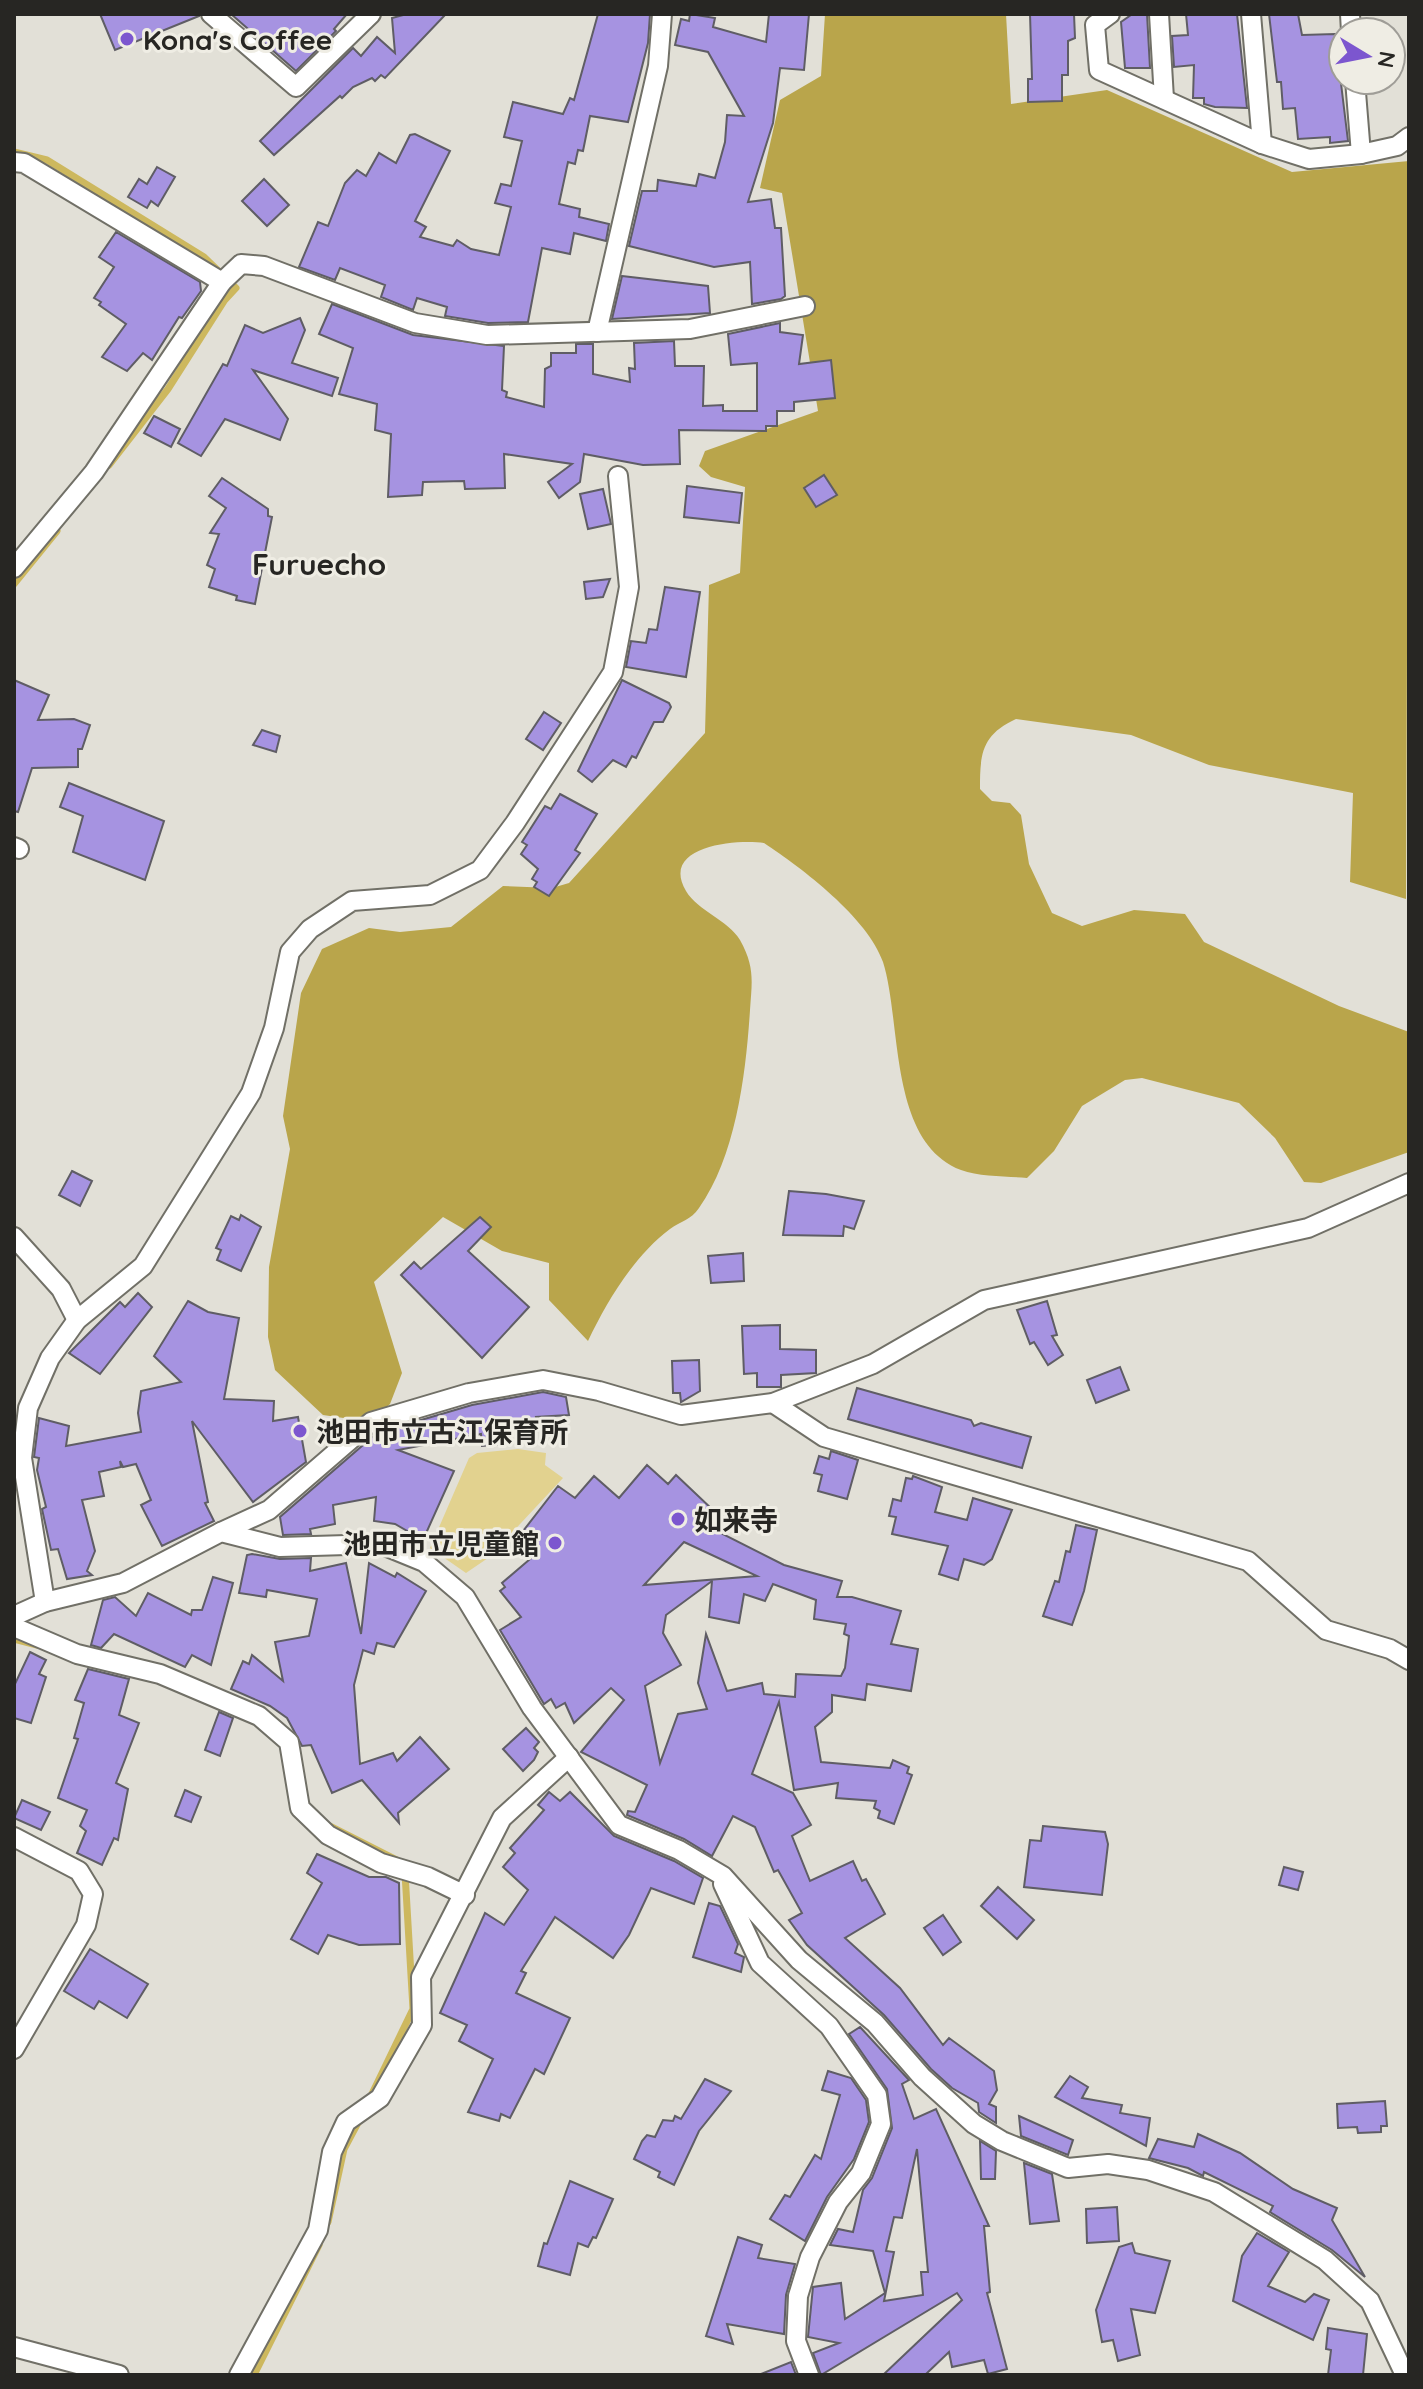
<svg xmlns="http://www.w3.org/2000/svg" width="1423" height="2389" viewBox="0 0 1423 2389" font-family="Quicksand,'Noto Sans JP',sans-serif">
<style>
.green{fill:#e2d28f}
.forest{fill:#b9a54b}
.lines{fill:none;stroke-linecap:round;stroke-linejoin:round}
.stream{stroke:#cdb85e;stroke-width:7}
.building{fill:#a693e1;stroke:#5f5d65;stroke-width:2;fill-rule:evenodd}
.street-casing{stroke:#717067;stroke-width:22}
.street{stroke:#fff;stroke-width:18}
.poi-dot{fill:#7c56cf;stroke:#efede4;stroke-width:3}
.labels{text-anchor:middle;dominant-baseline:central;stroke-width:6;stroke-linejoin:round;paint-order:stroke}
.poi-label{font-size:28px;font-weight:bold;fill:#272623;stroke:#efede4;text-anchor:start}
.neighbourhood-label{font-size:30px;font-weight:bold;fill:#272623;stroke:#efede4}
</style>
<rect width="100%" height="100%" fill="#e2e0d7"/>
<!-- green -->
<polygon class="green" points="518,1449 546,1453 545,1465 563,1478 507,1538 492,1538 488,1558 466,1573 430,1548 469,1458 477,1453"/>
<!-- forest -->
<path class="forest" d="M825,14H1006L1011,104L1107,90L1292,172L1409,161L1406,899L1350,882L1353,793L1209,765L1131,735L1016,719C981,735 980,755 980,789L992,801L1010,803L1021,815L1029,864L1052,913L1082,926L1134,910L1185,914L1204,942L1339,1006L1409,1032V1152L1321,1183L1304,1182L1275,1138L1239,1103L1142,1078L1125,1080L1082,1106L1054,1151L1027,1178C1007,1176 980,1177 961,1170C888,1142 902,1022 883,962C868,918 802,868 764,843C738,839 659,845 686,891C698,911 728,920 740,940C755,967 752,981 750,1010C746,1073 736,1156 699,1208C691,1220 681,1221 670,1229C634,1256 607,1301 588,1341L549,1300V1263L502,1251L443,1217L374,1282L402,1373L390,1404L371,1422L323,1415L275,1370L268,1337L269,1267L290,1149L283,1116L301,993L322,949L369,928L400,932L451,927L503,886L552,888L569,883L705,733L709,585L740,573L745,487L711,477L699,466L705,451L818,411L782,193L760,188L780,100L821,76Z"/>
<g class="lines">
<!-- stream -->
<g class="stream">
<polyline points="14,152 47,160 204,257 236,288 224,301 168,389 109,465"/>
<polyline points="14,584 57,531"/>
<polyline points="14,1639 37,1645"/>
<polyline points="326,1824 397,1860"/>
<polyline points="370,2098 413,2009 405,1873"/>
<polyline points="328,2222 344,2149 361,2117"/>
<polyline points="254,2375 319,2245"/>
</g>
</g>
<!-- building -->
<g class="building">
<polygon points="100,14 199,14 199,16 115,50"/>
<polygon points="231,14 347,14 334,29 336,31 296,71"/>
<polygon points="407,14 446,14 385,78 381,75 375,81 372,78 353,87 342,98 340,96 274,155 260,141 353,48 361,56 377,37 395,53 392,18"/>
<polygon points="598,14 650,14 648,43 628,122 590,116 583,151 578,150 575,164 568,162 559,204 580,209 579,217 609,224 606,241 574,233 570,254 542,248 528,322 488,323 445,316 447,307 417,298 413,310 381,297 385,285 340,268 335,280 299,267 318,222 328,226 345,183 357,170 366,176 379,153 396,163 410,135 415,134 450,151 415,221 426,227 420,237 453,246 457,240 471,249 499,255 511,207 495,203 501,184 511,186 522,141 504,137 513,102 563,114 570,98 574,100"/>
<polygon points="690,14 715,18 713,27 766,42 769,14 809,14 804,70 780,68 773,123 748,202 771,199 775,228 781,228 785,296 781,299 752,304 750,262 714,267 629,246 642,191 657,191 658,180 696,186 699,174 715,178 725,142 727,115 744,116 708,52 675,45 681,19 689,21"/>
<polygon points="1030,14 1074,14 1075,38 1068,41 1068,75 1062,75 1062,101 1028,102 1028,79 1032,79"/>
<polygon points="1147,14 1150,68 1125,68 1121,22 1131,15"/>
<polygon points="1186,14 1237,14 1247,108 1215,107 1204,104 1204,98 1193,98 1194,65 1174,67 1172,36 1188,35"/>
<polygon points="1269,14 1298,14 1302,35 1335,34 1348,141 1330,143 1330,137 1298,139 1295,108 1283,109 1281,82 1277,82"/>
<polygon points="157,167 175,177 158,206 151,201 147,208 128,197 139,179 147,184"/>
<polygon points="264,179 289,205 267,226 242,201"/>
<polygon points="116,232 200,282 201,291 182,318 179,317 152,360 143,353 127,371 102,357 126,324 99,305 101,302 94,298 114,267 99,257"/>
<polygon points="622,276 708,286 710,313 612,319"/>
<polygon points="332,304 413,335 504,346 502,390 507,392 506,397 544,407 545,369 551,366 551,353 576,353 576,344 593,344 593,374 630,382 629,368 635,369 634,343 674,341 675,366 704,366 703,406 723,405 723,411 757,411 757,363 731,365 728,334 780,323 780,332 803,335 799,364 831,360 835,398 794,402 794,411 777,411 777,426 766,426 766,431 679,430 680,464 643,465 584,454 580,482 559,498 548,482 572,464 504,454 505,488 465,489 464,481 423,482 422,495 388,497 391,434 375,430 377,404 339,394 353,348 319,334"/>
<polygon points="300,318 305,330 292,363 338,378 332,396 253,370 288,419 280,440 225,419 201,456 178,443 223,364 227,366 245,325 263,333"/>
<polygon points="154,416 180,429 171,447 144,433"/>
<polygon points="824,475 837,495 816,507 804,488"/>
<polygon points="222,478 268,509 268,516 272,517 255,604 236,600 237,596 209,587 215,569 207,565 219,534 210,533 226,508 209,496"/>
<polygon points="687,486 742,493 739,523 684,517"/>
<polygon points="603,489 611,524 588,529 580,494"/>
<polygon points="610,579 603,597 586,599 584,582"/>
<polygon points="665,587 700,592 686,677 626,667 631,641 646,643 649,629 657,630"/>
<polygon points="14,680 49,695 38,720 74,719 90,725 82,749 78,749 78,767 32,768 18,812 14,811"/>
<polygon points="622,680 669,703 671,707 663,722 654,722 636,758 632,756 626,767 613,760 592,782 578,771"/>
<polygon points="544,712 561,723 543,750 526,739"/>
<polygon points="262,730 280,736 276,752 253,745"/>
<polygon points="69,783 164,821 145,880 73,852 83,816 60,807"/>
<polygon points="560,794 597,814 575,850 580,853 549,896 534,887 537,882 532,879 538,869 521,854 527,845 522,842 545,806 551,809"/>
<polygon points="72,1171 92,1181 80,1206 59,1195"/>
<polygon points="789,1191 826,1194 864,1201 854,1229 844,1226 843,1236 783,1235"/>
<polygon points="241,1215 261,1227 241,1271 217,1260 221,1250 216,1248 231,1216 239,1220"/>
<polygon points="480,1217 491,1227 468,1251 529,1307 482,1358 401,1275 414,1262 421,1269"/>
<polygon points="743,1253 744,1281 711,1283 708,1256"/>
<polygon points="138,1293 152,1307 100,1374 69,1353 120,1302 125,1307"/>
<polygon points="188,1301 208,1312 239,1318 224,1399 274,1401 273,1421 298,1417 306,1462 253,1502 192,1421 208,1502 205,1503 214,1521 162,1546 141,1505 151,1500 136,1464 123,1467 120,1461 121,1467 99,1472 104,1496 82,1500 95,1551 87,1571 92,1575 67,1579 58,1549 51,1550 42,1509 46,1507 37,1470 39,1458 34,1457 39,1418 69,1426 66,1446 141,1432 138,1413 141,1391 181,1382 154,1356"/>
<polygon points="1047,1301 1057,1335 1052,1336 1063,1355 1048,1365 1034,1342 1030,1344 1017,1310"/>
<polygon points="780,1325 780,1349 816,1350 816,1373 781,1375 781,1387 757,1387 757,1373 744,1374 742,1326"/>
<polygon points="699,1360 700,1391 681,1402 680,1393 673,1393 672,1361"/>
<polygon points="1120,1367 1129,1390 1096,1403 1087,1380"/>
<polygon points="857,1388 971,1420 974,1426 981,1423 1031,1437 1022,1468 848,1419"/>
<polygon points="543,1392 566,1397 569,1415 536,1417 538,1426 506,1429 507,1444 482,1446 481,1434 398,1450 454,1471 423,1540 395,1524 374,1521 376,1497 333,1505 335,1524 310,1529 311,1534 283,1535 280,1517 377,1433 472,1405"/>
<polygon points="831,1451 858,1460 847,1499 818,1491 822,1475 814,1473 819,1456 829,1459"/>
<path d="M647,1465L668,1484L676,1475L713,1510L701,1523L784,1565L842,1581L837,1597H852L901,1611L891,1644L918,1649L911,1691L867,1684L865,1700L832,1695V1712L815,1727L821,1762L890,1768L893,1760L909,1767L907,1773L912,1775L894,1824L878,1818L880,1811L874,1808L876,1801L836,1798L838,1783L794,1790L779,1702L752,1774L793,1793L811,1825L792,1836L810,1881L853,1861L862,1881L866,1879L885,1914L845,1938L900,1988L943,2045L949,2038L994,2071L997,2090L989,2104L996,2107V2123L979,2112L978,2103L952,2088L931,2069L884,2015L807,1945L789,1920L802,1913L778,1870L774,1872L755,1827L733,1816L712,1856L684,1839L627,1815L628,1811L635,1812L647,1785L581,1752L624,1700L611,1688L574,1723L565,1703L556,1708L551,1699L544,1704L500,1630L521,1617L500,1591L505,1587L502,1583L536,1554L520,1535L558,1486L575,1498L594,1476L619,1498ZM684,1542L757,1576L644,1585ZM712,1581L709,1617L739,1623L744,1594L765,1601L773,1584L816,1600L814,1619L846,1624L844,1634L849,1636L845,1668L841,1676L796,1674L795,1697L764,1694L762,1683L727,1691L706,1634L698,1683L707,1709L678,1714L660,1763L645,1686L681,1665L663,1633L666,1615Z"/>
<polygon points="913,1476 942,1487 935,1512 967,1520 973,1498 1012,1510 992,1559 984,1565 964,1559 958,1580 939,1574 948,1546 892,1534 896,1517 889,1516 893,1499 901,1501 906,1478 912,1479"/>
<polygon points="1076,1525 1097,1530 1084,1591 1072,1625 1043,1616 1055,1581 1059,1582 1066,1551 1070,1552"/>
<polygon points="252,1554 280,1559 311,1558 310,1571 346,1563 361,1634 369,1563 395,1577 397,1573 426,1591 394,1647 377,1643 374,1654 363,1650 354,1685 360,1764 393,1753 397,1761 420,1737 449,1769 398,1813 399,1823 362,1780 332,1793 311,1745 302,1746 287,1718 270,1706 231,1689 243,1661 249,1664 252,1655 283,1681 275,1642 309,1636 317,1599 267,1590 266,1597 239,1593 247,1555"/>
<polygon points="213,1577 233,1583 211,1665 192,1655 185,1667 114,1634 101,1648 91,1645 103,1600 115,1597 136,1616 148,1593 191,1615 192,1610 202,1610"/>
<polygon points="30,1652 46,1660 39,1674 46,1677 31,1723 14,1718 14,1686"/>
<polygon points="88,1669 129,1679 119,1715 139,1723 116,1783 128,1789 118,1840 114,1838 102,1865 77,1853 86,1831 80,1826 87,1810 58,1798 78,1739 74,1738 84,1703 75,1700"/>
<polygon points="219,1712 233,1718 220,1756 205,1750"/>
<polygon points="526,1728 539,1742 534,1748 538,1752 534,1760 523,1771 503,1749"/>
<polygon points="185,1790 201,1797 191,1822 175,1816"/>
<polygon points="549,1792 560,1801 570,1792 614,1836 674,1861 703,1878 694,1904 651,1888 629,1935 613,1958 555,1917 521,1971 526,1973 516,1993 570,2018 544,2074 535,2069 510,2118 501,2114 499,2121 468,2112 493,2059 459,2041 467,2025 440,2013 485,1913 504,1925 528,1890 503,1867 515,1853 510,1848 544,1810 538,1805"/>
<polygon points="22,1800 50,1812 41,1830 14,1818"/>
<polygon points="1043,1826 1105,1832 1108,1844 1102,1895 1024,1887 1030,1840 1041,1841"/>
<polygon points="317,1854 369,1877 386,1877 399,1883 400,1944 359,1945 328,1935 318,1954 291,1939 322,1883 307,1873"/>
<polygon points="1284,1867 1303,1872 1298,1890 1279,1885"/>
<polygon points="998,1887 1034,1920 1017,1939 981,1906"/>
<polygon points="709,1903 720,1906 738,1944 735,1953 744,1957 741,1972 693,1957"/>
<polygon points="943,1915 961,1942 943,1955 924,1928"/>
<polygon points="90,1949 148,1984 127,2018 99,2001 94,2009 64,1991"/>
<path d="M860,2027L909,2080L902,2084L914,2119L936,2109L989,2226H984L990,2292L987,2293L1007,2369L988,2374L984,2360L952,2367L949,2352L925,2375H883L962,2300L957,2293L821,2375L813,2353L839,2343L808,2337L813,2287L841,2283L845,2319L885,2293L873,2251L830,2245L838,2229L853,2232L863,2190L872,2178L892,2128L887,2089L849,2034ZM917,2149L928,2272H921L923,2295L884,2301L894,2252L886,2251L894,2217L902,2218Z"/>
<polygon points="828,2071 851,2078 866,2100 869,2122 854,2159 827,2197 805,2241 770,2219 785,2195 790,2197 815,2155 821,2159 840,2095 822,2090"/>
<polygon points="1070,2076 1088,2087 1082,2098 1122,2105 1120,2113 1150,2118 1146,2146 1055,2097"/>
<polygon points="705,2079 731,2091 699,2131 674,2185 658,2177 660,2172 634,2159 642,2141 647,2135 655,2137 663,2120 673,2121 675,2116 681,2119"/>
<polygon points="1385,2101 1387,2126 1381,2126 1381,2132 1358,2133 1357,2127 1338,2128 1337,2104"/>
<polygon points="1019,2116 1073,2140 1068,2155 1021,2136"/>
<polygon points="1198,2134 1240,2153 1293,2189 1337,2208 1332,2220 1365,2277 1332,2250 1270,2212 1273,2206 1204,2172 1203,2176 1188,2168 1149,2158 1158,2139 1194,2147"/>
<polygon points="980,2141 996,2151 995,2179 981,2179"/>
<polygon points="1024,2163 1052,2174 1059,2221 1030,2224"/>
<polygon points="570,2181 613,2199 596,2238 593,2237 588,2247 578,2243 570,2275 538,2266 544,2243 547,2244"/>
<polygon points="1117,2207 1119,2241 1087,2243 1086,2209"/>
<polygon points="1257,2233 1289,2252 1268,2286 1305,2302 1314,2294 1329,2300 1313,2340 1233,2301 1242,2256"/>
<polygon points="738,2237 762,2245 758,2258 795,2264 786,2295 784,2334 727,2324 733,2344 706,2336"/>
<polygon points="1132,2243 1135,2253 1170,2261 1155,2313 1131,2309 1140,2355 1118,2361 1113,2340 1102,2342 1096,2310 1119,2247"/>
<polygon points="1328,2328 1367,2334 1363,2375 1328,2375 1331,2350 1326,2349"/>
<polygon points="791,2362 796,2375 761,2375 761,2374"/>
</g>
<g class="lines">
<!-- street casing -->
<g class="street-casing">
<g id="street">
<polyline points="211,14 296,87 371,14"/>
<polyline points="1110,14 1095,25 1099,70 1262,144 1309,159 1361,154 1397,146 1409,137"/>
<polyline points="1159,14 1164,99"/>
<polyline points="1251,14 1262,144"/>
<polyline points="1350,14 1351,32"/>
<polyline points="1355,80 1361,154"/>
<polyline points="14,162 24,163 222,282 94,472 14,568"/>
<polyline points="222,282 241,264 264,266 415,323 487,335 690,329 805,306"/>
<polyline points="597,332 658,66 662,14"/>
<polyline points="14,847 19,849"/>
<polyline points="14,1237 61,1289 77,1320"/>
<polyline points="773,1403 824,1437 1248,1561 1326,1630 1390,1649 1409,1660"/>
<polyline points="221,1532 269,1510 371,1422 469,1393 543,1380 599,1391 681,1415 773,1403 873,1364 984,1300 1308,1228 1409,1183"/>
<polyline points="45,1602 22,1458 28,1408 50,1358 77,1320 143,1266 251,1093 274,1028 290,952 310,929 352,901 430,895 480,870 515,823 613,672 629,587 618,476"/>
<polyline points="14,1616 45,1602 123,1583 221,1532 280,1547 380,1544 424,1562 465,1597 532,1708 619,1825 679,1850 723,1876 799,1960 875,2023 922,2077 974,2124 1002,2141 1068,2168 1108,2164 1148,2170 1214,2192 1325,2260 1370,2301 1405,2375"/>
<polyline points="14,1627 77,1654 160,1674 259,1716 289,1742 300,1808 328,1835 381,1863 428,1877 465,1895"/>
<polyline points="14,1837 79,1871 93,1894 86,1925 14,2049"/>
<polyline points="723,1884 760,1963 829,2026 877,2095 881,2124 861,2173 838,2202 810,2257 798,2296 796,2341 809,2375"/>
<polyline points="14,2347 119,2375"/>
<polyline points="239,2375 318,2230 332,2152 346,2122 380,2098 422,2025 421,1977 502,1818 569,1757"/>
</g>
</g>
<!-- street -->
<use href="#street" class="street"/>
</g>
<!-- markers -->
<g class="poi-dot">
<circle cx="127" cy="39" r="8"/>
<circle cx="300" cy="1431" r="8"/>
<circle cx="678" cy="1519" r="8"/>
<circle cx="555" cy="1543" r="8"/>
</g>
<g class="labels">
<!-- poi labels -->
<g class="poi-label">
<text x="143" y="39">Kona's Coffee</text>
<text x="316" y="1431">池田市立古江保育所</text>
<text x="694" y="1519">如来寺</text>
<text x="539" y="1543" text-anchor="end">池田市立児童館</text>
</g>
<!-- neighbourhood labels -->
<g class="neighbourhood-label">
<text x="319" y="564">Furuecho</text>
</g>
</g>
<!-- border -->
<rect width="1423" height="2389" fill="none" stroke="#272623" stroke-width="32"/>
<!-- north arrow -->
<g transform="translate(1367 56) rotate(100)"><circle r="38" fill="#efede4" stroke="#9f9d97" stroke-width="2"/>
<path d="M0-6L14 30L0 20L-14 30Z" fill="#7c56cf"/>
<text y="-12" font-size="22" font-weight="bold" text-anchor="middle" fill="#272623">N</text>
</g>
</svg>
